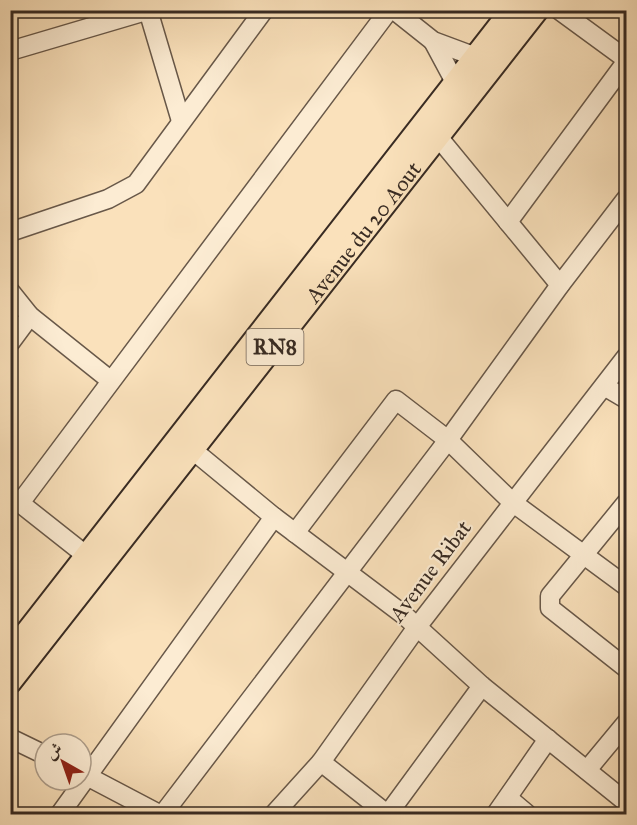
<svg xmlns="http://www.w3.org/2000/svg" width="637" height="825" viewBox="0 0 637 825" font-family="'IM FELL Great Primer',Amiri,serif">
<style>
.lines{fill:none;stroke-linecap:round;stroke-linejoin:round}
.minor-casing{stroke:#685849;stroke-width:21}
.major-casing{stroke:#382b23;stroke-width:26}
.minor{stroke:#fcecd3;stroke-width:18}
.major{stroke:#fae1bb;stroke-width:22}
.labels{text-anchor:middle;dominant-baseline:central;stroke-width:4.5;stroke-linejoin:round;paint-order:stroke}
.shield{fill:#fcecd3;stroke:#736558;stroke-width:1.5}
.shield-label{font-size:21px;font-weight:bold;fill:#382b23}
.street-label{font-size:22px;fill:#382b23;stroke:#fcecd3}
</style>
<rect width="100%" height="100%" fill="#fae1bb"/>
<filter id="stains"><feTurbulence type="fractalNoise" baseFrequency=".00333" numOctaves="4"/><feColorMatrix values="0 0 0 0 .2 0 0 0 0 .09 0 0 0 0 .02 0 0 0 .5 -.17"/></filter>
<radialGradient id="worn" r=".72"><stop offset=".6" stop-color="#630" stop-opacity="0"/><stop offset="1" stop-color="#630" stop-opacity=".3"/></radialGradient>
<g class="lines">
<!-- minor casing -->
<g class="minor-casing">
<g id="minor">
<polyline points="148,10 181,121"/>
<polyline points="394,10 433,41 476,57"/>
<polyline points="559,10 626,59"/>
<polyline points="433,41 456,84"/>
<polyline points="10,51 149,10"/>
<polyline points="439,138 560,285"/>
<polyline points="508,222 626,62"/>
<polyline points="10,232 108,199 136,184 264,10"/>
<polyline points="10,291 30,316 110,380"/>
<polyline points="10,343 30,316"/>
<polyline points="604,386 626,399"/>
<polyline points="183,442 274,517 404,615 482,686 626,802"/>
<polyline points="11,496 97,564"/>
<polyline points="20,503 389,10"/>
<polyline points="626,503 550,596 550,608 626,668"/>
<polyline points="295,533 396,400 448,440 512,502 626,586"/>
<polyline points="10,738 45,755"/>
<polyline points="321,762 387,814"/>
<polyline points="587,770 626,723"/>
<polyline points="81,773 159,814"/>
<polyline points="508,798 527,814"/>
<polyline points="60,814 274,517"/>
<polyline points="163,814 448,440 560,285 626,199"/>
<polyline points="274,814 321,762 417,627 626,357"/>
<polyline points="388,814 482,686"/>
<polyline points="496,814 548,739"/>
</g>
</g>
<!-- major casing -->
<g class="major-casing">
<g id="major">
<polyline points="10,654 512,10"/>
<path id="s1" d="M10,682L537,10"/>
</g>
</g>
<!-- minor -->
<use href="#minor" class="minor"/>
<!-- major -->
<use href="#major" class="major"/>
</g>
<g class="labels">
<!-- shield labels -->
<rect class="shield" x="246.5" y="329" width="57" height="36" rx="4.5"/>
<g class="shield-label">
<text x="275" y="347">RN8</text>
</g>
<!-- street labels -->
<g class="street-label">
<text stroke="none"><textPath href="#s1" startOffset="572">Avenue du 20 Aout</textPath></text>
<text transform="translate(430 571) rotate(-53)">Avenue Ribat</text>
</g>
</g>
<!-- margin -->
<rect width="637" height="825" fill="none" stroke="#fae1bb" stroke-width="36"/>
<rect x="12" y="12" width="613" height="801" fill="none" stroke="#382b23" stroke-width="3"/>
<rect x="18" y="18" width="601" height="789" fill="none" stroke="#382b23" stroke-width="1.5"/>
<!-- north arrow -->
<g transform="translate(63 762) rotate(320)"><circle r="28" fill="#fcecd3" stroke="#ae9f8d" stroke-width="1.5"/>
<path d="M0-4.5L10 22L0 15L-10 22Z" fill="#8f2418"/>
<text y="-9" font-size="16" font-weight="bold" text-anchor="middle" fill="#382b23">ش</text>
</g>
<rect width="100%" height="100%" filter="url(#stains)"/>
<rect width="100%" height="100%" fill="url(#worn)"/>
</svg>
